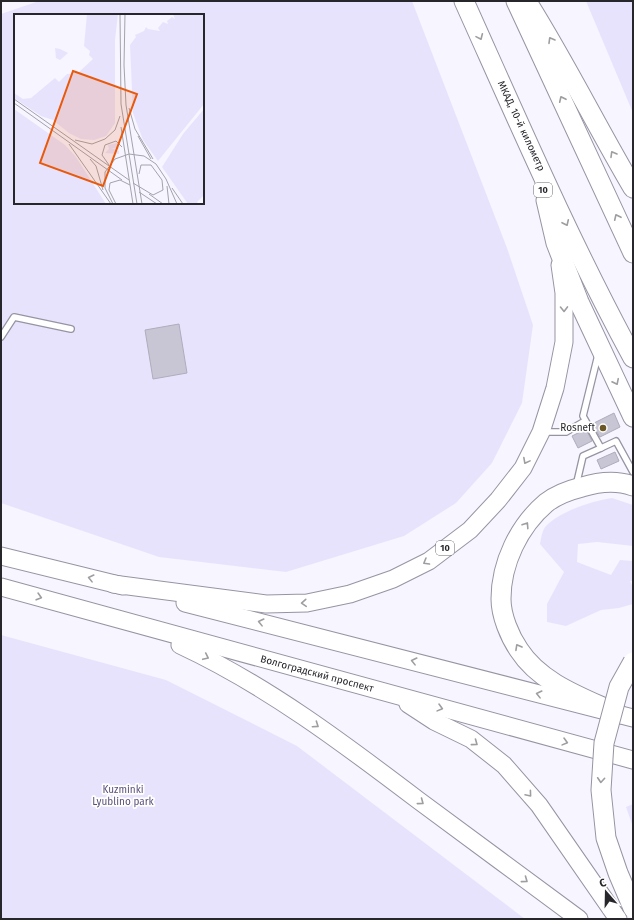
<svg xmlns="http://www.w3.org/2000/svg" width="634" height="920" viewBox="0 0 634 920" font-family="'Fira Sans',sans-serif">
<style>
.green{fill:#e8e3fd;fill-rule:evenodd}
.building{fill:#c8c5d4;stroke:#afacbb}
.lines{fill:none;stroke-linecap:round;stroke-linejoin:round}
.lane-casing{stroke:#9794a2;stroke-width:8}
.primary-casing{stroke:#9794a2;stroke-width:19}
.highway-casing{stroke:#9794a2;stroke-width:21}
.lane{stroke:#fff;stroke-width:5.5}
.primary{stroke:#fff;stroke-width:17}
.highway{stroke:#fff;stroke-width:19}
.highway-bridge-casing{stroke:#9794a2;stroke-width:21;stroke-linecap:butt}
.highway-bridge{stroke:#fff;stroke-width:19}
.oneway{stroke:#9e9da0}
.poi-dot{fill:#6b5625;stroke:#fff;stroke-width:1.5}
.labels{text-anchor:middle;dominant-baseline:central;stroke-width:3.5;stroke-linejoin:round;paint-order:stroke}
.shield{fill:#fff;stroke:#68676b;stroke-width:1}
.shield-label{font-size:9px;font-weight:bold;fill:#27262b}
.street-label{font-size:10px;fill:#27262b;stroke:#fff}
.poi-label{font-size:10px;fill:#27262b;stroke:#fff;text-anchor:end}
.park-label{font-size:10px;fill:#594e79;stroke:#fff}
.inset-road{fill:none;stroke:#a4a2aa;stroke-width:1}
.view{fill:#e8590c;fill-opacity:0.15;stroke:#e8590c;stroke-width:2}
.inset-edge{fill:none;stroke:#27262b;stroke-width:2}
</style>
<rect width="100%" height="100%" fill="#f7f5ff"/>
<!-- green -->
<g class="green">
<path d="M39,1H412L507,248L533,325L522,403L492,463L456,503L404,536L286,572L159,557L1,503V14ZM15,15H203V203H15Z"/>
<polygon points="586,1 633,1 633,113"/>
<path d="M612,498L633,505V546L597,542L578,544L577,562L611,575L620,560L633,561V581H630L633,587V604L619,608L601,610L566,626L547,622V604L564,572L540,544C541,539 542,530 546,526C561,511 592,501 612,498Z"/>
<polygon points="1,635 166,680 297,746 525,919 1,919"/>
<polygon points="633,804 633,827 626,807"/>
</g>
<!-- building -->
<g class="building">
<polygon points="179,324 187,373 153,379 145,330"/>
<polygon points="614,413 620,427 600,437 592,424"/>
<polygon points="586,429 592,441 578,448 572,436"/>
<polygon points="615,452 619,461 601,469 597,460"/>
</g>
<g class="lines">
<!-- lane casing -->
<g class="lane-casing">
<g id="lane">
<polyline points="1,337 14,317 71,329"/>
<polyline points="598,355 583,416 601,448 616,441 633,472"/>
<polyline points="543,432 566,432 585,421"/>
<polyline points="576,486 583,456 601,448"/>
</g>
</g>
<!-- primary casing -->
<g class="primary-casing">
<g id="primary">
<polyline points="1,556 123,586"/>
<polyline points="113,584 266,604 307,603 350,594 393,579 429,561 470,530 498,500 523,468 541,432 555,388 564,342 564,293 560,265"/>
<polyline points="1,587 633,760"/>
<polyline points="185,603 633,718"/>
<path d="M180,645C266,685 343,743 418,800C472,840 525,879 579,919"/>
<polyline points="408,704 434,721 471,739 504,765 539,805 618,919"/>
</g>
</g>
<!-- highway casing -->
<g class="highway-casing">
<g id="highway">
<path d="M464,1C518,121 570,242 633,358"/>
<polyline points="516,1 633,253"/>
<path d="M529,5C566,64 597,127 633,188"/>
<polyline points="546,200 556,243 579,302 633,417"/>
<path d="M618,714C584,698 541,684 519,650C510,637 501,616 501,599C501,563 519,526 546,503C556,495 570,490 582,487C598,482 617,480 633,486"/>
</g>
</g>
<!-- lane -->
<use href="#lane" class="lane"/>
<!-- primary -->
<use href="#primary" class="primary"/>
<!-- highway -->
<use href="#highway" class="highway"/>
<!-- highway-bridge casing -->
<g class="highway-bridge-casing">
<polyline id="highway-bridge" points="633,662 619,687 604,743 601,790 606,838 618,873 633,908"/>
</g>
<!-- highway-bridge -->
<use href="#highway-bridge" class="highway-bridge"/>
</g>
<!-- one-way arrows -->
<defs><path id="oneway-chevron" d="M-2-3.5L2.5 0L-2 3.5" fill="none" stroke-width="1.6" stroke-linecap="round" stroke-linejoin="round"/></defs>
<g class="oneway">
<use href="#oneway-chevron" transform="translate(480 37) rotate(66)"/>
<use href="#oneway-chevron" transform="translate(551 40) rotate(-120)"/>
<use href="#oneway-chevron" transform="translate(562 99) rotate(-115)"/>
<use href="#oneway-chevron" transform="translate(613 154) rotate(-120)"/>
<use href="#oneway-chevron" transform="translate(617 217) rotate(-115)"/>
<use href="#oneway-chevron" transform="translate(566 223) rotate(65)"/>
<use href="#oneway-chevron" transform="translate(564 309) rotate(89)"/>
<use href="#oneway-chevron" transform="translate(616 382) rotate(64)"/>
<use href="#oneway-chevron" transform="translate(526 461) rotate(118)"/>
<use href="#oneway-chevron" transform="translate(526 525) rotate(-57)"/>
<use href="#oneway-chevron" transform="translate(426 562) rotate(150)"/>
<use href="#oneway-chevron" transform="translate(91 578) rotate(-166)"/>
<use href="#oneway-chevron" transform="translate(39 597) rotate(16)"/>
<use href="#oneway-chevron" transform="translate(304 603) rotate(176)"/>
<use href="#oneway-chevron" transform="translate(261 622) rotate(-166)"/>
<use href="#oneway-chevron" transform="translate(518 647) rotate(-119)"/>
<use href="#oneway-chevron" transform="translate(206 657) rotate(25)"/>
<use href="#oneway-chevron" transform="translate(414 661) rotate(-166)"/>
<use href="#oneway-chevron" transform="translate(539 694) rotate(-166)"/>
<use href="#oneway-chevron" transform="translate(440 708) rotate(15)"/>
<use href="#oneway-chevron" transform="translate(316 725) rotate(34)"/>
<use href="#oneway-chevron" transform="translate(565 742) rotate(15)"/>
<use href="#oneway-chevron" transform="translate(475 743) rotate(36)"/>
<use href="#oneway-chevron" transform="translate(601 780) rotate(94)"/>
<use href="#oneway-chevron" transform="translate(529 794) rotate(50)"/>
<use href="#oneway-chevron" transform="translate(421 802) rotate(37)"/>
<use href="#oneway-chevron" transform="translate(525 880) rotate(36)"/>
</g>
<!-- markers -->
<circle class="poi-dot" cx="603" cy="428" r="4"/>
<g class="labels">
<!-- shield labels -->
<g class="shield">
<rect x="534" y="183" width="18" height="14" rx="3"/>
<rect x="436" y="541" width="18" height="14" rx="3"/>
</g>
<g class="shield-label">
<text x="543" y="190">10</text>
<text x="445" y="548">10</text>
</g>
<!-- street labels -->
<g class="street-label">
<text transform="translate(521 126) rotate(65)">МКАД, 10-й километр</text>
<text transform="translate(317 674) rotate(15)">Волгоградский проспект</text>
</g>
<!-- poi labels -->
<g class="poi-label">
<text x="595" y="428">Rosneft</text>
</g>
<!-- park labels -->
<g class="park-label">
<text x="123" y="790">Kuzminki<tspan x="123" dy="12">Lyublino park</tspan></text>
</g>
</g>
<!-- overview -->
<g transform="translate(14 14)">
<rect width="190" height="190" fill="#f7f5ff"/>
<path d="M73,0H104L101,26V109L92,122L80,126L67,125L55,119L39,106L27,102L0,84V79L9,85L17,84L41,64L45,68L53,60L64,59L79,45L75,41L76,37L70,32ZM159,0H190V90L144,147L129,126L119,99L116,31L122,23L121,21L130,17L132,13L134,15L146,17L144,14L149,8L154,10L153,7L158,3L161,5ZM41,34L46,35L54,39L46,46L42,44ZM0,95L51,131L62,143L92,190H0ZM190,95V181L183,188L185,190H174L148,153L169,120ZM103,129L105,135L97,134L105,137V140L91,139L95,135L94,131Z" fill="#e8e3fd"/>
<path class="inset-road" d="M106,0L107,90L123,190M111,0L110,51L112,91L128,190M0,85L115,166M0,89L108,166M115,94L121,115L139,145M107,113L119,190M124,122L137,145M61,126L78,130L91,125L101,116L106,102M55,130L97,190M76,145L82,152L89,176M95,151L88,141L91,131L102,127L108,133M119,169L139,181L149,176L148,166L137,151H127L125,160M153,172L155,190M158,174L169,190M125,178L143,190M135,180L149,190M99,190L91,174V158L101,145L115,140L130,142L142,150L152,165L163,190M102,190L95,176L96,169L106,166L116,171"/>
<path class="view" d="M59,57L123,80L89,172L26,149Z"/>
<rect width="190" height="190" class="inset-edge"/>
</g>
<!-- border -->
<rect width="634" height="920" fill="none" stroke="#27262b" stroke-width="4"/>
<!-- north arrow -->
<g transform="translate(606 892) rotate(340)" stroke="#ffffff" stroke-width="3" paint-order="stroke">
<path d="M0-3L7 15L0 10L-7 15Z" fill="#27262b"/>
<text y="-6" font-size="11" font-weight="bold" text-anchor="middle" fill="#27262b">С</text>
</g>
</svg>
